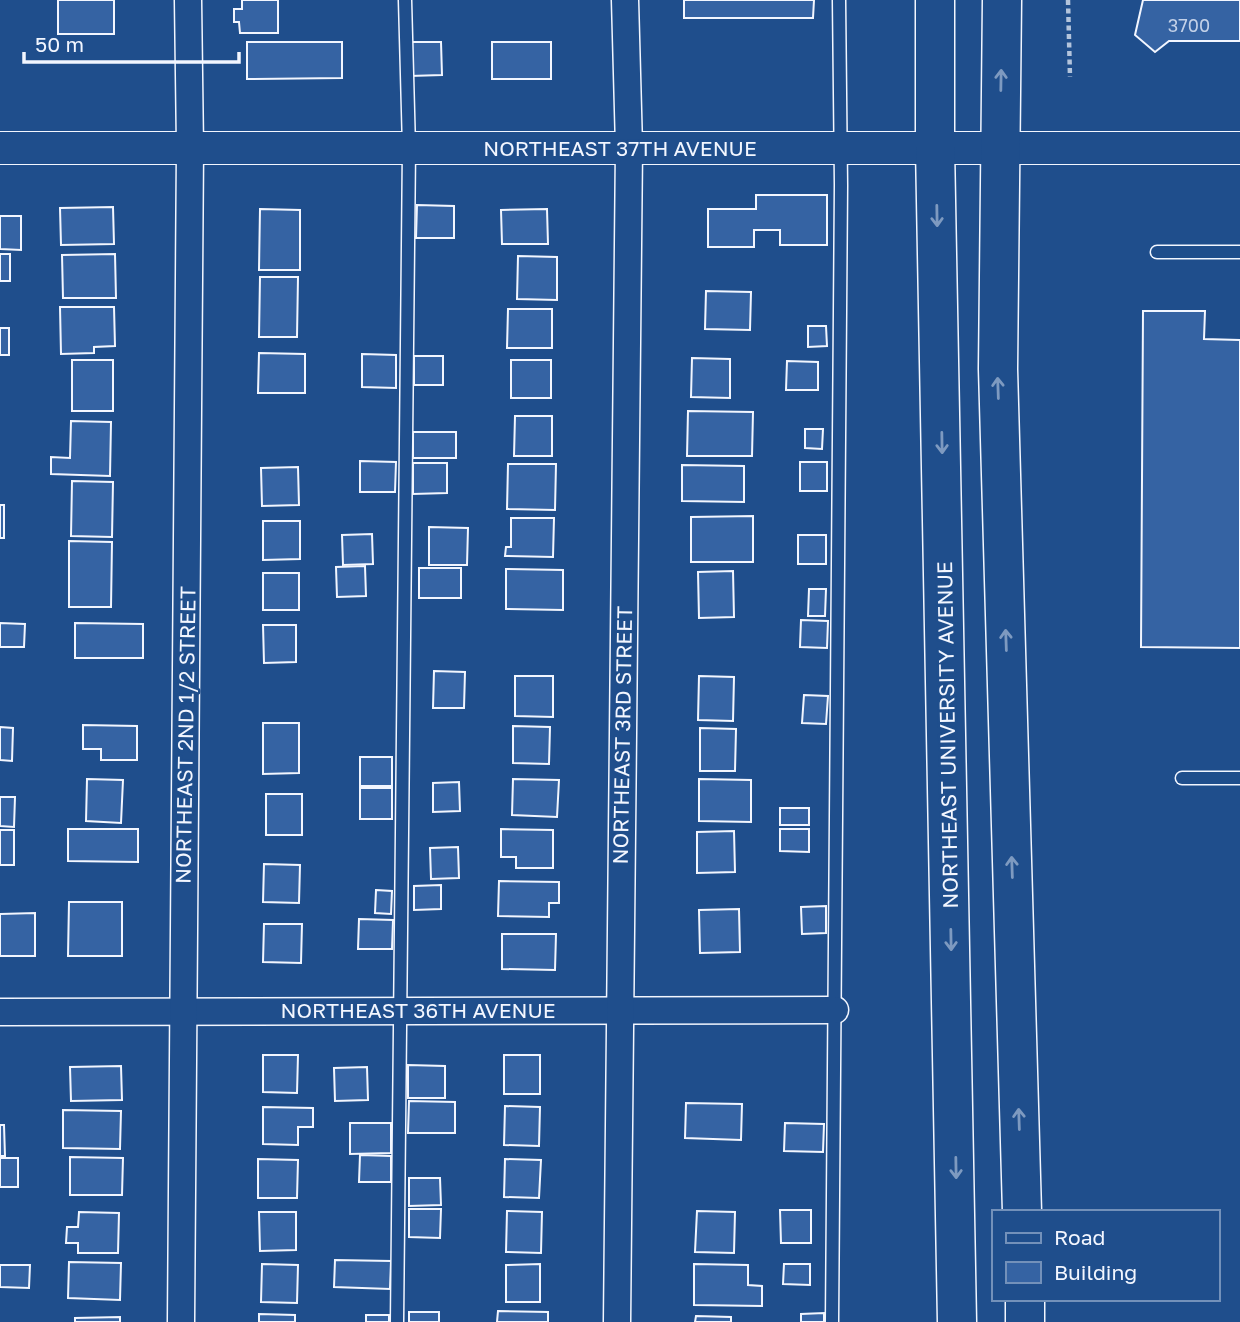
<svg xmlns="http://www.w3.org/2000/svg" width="1240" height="1322" viewBox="0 0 1240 1322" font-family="'Golos Text',sans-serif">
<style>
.building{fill:#3563a3;stroke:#f2f6ff;stroke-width:2}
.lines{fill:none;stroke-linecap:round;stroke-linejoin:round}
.service-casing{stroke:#f2f6ff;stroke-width:15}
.minor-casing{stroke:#f2f6ff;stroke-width:29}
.tertiary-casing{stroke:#f2f6ff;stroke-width:34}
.primary-casing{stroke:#f2f6ff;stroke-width:41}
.path{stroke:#b3c4dc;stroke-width:4.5;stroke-dasharray:5 3.5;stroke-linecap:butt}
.service{stroke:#1f4e8c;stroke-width:12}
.minor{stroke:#1f4e8c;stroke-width:26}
.tertiary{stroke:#1f4e8c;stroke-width:32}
.primary{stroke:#1f4e8c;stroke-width:38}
.oneway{stroke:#7e9ac0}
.labels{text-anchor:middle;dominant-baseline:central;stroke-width:5;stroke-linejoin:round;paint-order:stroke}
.number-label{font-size:18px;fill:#c3d1e8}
.street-label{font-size:21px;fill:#f2f6ff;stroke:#1f4e8c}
</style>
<rect width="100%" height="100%" fill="#1f4e8c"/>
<!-- building -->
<g class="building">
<rect x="58" y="0" width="56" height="34"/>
<polygon points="242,0 278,0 278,33 240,33 239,22 234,22 234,9 242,9"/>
<polygon points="684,0 814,0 813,18 684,18"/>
<polygon points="1143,0 1240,0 1240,41 1169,41 1155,52 1135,35"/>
<polygon points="247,42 342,42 342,78 247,79"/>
<polygon points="409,42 441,42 442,75 410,76"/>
<rect x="492" y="42" width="59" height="37"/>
<polygon points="756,195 827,195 827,245 780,245 780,230 754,230 754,247 708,247 708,209 756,209"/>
<polygon points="417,205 454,206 454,238 416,238"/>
<polygon points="113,207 114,244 61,245 60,208"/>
<polygon points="260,209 300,210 300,270 259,270"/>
<polygon points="547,209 548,244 502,244 501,210"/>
<polygon points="0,216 21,216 21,250 0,249"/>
<rect x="0" y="254" width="10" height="27"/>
<polygon points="115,254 116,298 63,298 62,255"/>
<polygon points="518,256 557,257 557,300 517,299"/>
<polygon points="260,277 298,277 297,337 259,337"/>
<polygon points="706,291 751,292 750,330 705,329"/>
<polygon points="60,307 114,307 115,346 94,347 94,353 61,354"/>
<polygon points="508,309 552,309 552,348 507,348"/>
<polygon points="1143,311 1205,311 1204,339 1240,340 1240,648 1141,647"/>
<polygon points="808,326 826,326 827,346 808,347"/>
<rect x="0" y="328" width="9" height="27"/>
<polygon points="259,353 305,354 305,393 258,393"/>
<polygon points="362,354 396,355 396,388 362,387"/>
<rect x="414" y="356" width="29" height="29"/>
<polygon points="692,358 730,359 730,398 691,397"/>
<rect x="72" y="360" width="41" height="51"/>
<rect x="511" y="360" width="40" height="38"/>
<polygon points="787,361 818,362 818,390 786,390"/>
<polygon points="688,411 753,412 752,456 687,456"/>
<polygon points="515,416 552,416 552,456 514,456"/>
<polygon points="71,421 111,422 110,476 51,474 51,457 70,458"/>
<polygon points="805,429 823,429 822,449 805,448"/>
<rect x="413" y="432" width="43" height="26"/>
<polygon points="360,461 396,462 395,492 360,492"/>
<rect x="800" y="462" width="27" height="29"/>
<polygon points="413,463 447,463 447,493 413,494"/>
<polygon points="508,464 556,464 555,510 507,509"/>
<polygon points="682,465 744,466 744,502 682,501"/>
<polygon points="298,467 299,505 262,506 261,468"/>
<polygon points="72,481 113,482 112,537 71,536"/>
<rect x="0" y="505" width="4" height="33"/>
<polygon points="753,516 753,562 691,562 691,517"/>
<polygon points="511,518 554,518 553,557 505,556 506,547 511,547"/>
<polygon points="263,521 300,521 300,559 263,560"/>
<polygon points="429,527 468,528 467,565 429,565"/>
<polygon points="372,534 373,564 343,565 342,535"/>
<rect x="798" y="535" width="28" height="29"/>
<polygon points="69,541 112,542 111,607 69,607"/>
<polygon points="365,566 366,596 337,597 336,567"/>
<rect x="419" y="568" width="42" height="30"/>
<polygon points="506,569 563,570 563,610 506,609"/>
<polygon points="733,571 734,617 699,618 698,572"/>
<rect x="263" y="573" width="36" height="37"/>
<polygon points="809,589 826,589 825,616 808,616"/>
<polygon points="801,620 828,621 827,648 800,647"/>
<polygon points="0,623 25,624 24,647 0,647"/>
<polygon points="75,623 143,624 143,658 75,658"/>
<polygon points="263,625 296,625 296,662 264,663"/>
<polygon points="434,671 465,672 464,708 433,708"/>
<polygon points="515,676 553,676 553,717 515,716"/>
<polygon points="699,676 734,677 733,721 698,720"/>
<polygon points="804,695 828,696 826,724 802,723"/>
<polygon points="263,723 299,723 299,773 263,774"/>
<polygon points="83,725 137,726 137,760 101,760 101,749 83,749"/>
<polygon points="513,726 550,727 549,764 513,763"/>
<polygon points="0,727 13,728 12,761 0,760"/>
<polygon points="700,728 736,729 735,771 700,771"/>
<rect x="360" y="757" width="32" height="29"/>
<polygon points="87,779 123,780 121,823 86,821"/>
<polygon points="513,779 559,780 557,817 512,815"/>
<polygon points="699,779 751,780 751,822 699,821"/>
<polygon points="459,782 460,811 433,812 433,783"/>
<rect x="360" y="788" width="32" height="31"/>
<rect x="266" y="794" width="36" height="41"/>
<polygon points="0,797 15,797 14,827 0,826"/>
<rect x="780" y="808" width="29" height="17"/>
<polygon points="68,829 138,829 138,862 68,861"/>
<polygon points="501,829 553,830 553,868 516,868 516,857 501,857"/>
<polygon points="780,829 809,829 809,852 780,851"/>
<rect x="0" y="830" width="14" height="35"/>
<polygon points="734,831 735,872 697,873 697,832"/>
<polygon points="458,847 459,878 431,879 430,848"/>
<polygon points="264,864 300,865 299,903 263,902"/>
<polygon points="499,881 559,882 559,903 549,903 549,917 498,916"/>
<polygon points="441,885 441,909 414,910 414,886"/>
<polygon points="376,890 392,891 391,914 375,913"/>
<polygon points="69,902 122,902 122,956 68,956"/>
<polygon points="826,906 826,933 802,934 801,907"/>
<polygon points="739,909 740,952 700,953 699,910"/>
<polygon points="35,913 35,956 0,956 0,914"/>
<polygon points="359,919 393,920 392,949 358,949"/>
<polygon points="264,924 302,924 301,963 263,962"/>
<polygon points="502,934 556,934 555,970 502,969"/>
<polygon points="263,1055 298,1055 297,1093 263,1092"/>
<rect x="504" y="1055" width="36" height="39"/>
<polygon points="408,1065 445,1066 445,1098 408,1098"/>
<polygon points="121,1066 122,1100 71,1101 70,1067"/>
<polygon points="367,1067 368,1100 335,1101 334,1068"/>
<polygon points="409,1101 455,1102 455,1133 408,1133"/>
<polygon points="686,1103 742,1104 741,1140 685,1138"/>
<polygon points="505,1106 540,1107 539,1146 504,1145"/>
<polygon points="263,1107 313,1108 313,1127 298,1127 298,1145 263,1144"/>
<polygon points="63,1110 121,1111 120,1149 63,1148"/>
<polygon points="350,1123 391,1123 391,1153 350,1154"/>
<polygon points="785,1123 824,1124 823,1152 784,1151"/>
<polygon points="0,1125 4,1125 5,1156 0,1156"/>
<polygon points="360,1155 391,1156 391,1182 359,1182"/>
<polygon points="70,1157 123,1158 122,1195 70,1195"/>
<rect x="0" y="1158" width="18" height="29"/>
<polygon points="258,1159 298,1160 297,1198 258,1198"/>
<polygon points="505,1159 541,1160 539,1198 504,1197"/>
<polygon points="409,1178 440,1178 441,1205 409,1206"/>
<polygon points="409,1209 441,1209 440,1238 409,1237"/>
<polygon points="780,1210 811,1210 811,1243 781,1243"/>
<polygon points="507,1211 542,1212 541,1253 506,1252"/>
<polygon points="697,1211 735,1212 734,1253 695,1252"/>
<polygon points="79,1212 119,1213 118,1253 78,1253 78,1243 66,1243 67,1227 78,1227"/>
<polygon points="259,1212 296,1212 296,1250 260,1251"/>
<polygon points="335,1260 391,1261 390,1289 334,1287"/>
<polygon points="69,1262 121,1263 120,1300 68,1298"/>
<polygon points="262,1264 298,1265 297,1303 261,1302"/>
<polygon points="540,1264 540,1302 506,1302 506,1265"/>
<polygon points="694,1264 748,1265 748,1285 762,1286 762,1306 694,1305"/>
<polygon points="784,1264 810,1264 810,1285 783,1284"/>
<polygon points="0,1265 30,1265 29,1288 0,1287"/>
<polygon points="498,1311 548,1312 548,1322 497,1322"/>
<rect x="409" y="1312" width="30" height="10"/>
<polygon points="824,1313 824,1322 801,1322 801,1314"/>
<polygon points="259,1314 295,1315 295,1322 259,1322"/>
<rect x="366" y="1315" width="23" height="7"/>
<polygon points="696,1316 731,1317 731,1322 695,1322"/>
<polygon points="120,1317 120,1322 75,1322 75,1318"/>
</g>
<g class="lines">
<!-- service casing -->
<g class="service-casing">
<g id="service">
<polyline points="1157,252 1240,252"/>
<polyline points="1182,778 1240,778"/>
<polyline points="397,1322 409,148 405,0"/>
<polyline points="832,1322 841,185 839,0"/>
</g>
</g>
<!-- minor casing -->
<g class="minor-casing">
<g id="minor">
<polyline points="0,1012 835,1010"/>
<polyline points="181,1322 190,148 188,0"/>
<polyline points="617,1322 629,147 625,0"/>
</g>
</g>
<!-- tertiary casing -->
<g class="tertiary-casing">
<polyline id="tertiary" points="0,148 1240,148"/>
</g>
<!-- primary casing -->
<g class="primary-casing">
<g id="primary">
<polyline points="935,0 935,147 957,1322"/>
<polyline points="1002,0 998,369 1022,1212"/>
<polyline points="1025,1299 1025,1322"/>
</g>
</g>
<!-- path -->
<polyline class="path" points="1068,0 1070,77"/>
<!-- service -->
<use href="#service" class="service"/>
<!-- minor -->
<use href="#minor" class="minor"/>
<!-- tertiary -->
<use href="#tertiary" class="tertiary"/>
<!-- primary -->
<use href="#primary" class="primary"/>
</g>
<!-- one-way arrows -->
<defs><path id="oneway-shaft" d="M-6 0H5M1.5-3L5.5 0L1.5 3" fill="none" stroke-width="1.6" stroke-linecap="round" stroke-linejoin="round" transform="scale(1.75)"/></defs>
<g class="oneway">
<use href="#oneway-shaft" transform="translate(1001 80) rotate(-89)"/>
<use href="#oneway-shaft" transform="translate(937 216) rotate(89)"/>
<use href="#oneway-shaft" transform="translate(998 388) rotate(-92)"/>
<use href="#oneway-shaft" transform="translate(942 443) rotate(89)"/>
<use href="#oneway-shaft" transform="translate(1006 640) rotate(-92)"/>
<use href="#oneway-shaft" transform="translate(1012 867) rotate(-92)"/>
<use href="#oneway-shaft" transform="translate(951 940) rotate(89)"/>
<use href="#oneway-shaft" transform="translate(1019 1119) rotate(-92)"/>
<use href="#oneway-shaft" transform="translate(956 1168) rotate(89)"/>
</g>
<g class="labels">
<!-- number labels -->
<g class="number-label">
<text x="1189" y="25">3700</text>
</g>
<!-- street labels -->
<g class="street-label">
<text x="620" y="148">NORTHEAST 37TH AVENUE</text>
<text transform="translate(185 735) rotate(-89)">NORTHEAST 2ND 1/2 STREET</text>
<text transform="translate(622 735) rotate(-89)">NORTHEAST 3RD STREET</text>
<text transform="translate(947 735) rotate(-91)">NORTHEAST UNIVERSITY AVENUE</text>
<text x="418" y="1010">NORTHEAST 36TH AVENUE</text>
</g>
</g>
<!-- legend -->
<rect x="992" y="1210" width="228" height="91" fill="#1f4e8c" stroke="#7391ba" stroke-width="2"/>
<rect x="1006" y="1233" width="35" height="10" fill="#1f4e8c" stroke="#7391ba" stroke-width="2"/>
<text x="1054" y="1245" font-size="21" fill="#f2f6ff">Road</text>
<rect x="1006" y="1262" width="35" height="21" fill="#3563a3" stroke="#7391ba" stroke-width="2"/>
<text x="1054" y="1280" font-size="21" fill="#f2f6ff">Building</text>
<!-- scale -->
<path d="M24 52v10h215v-10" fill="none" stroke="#f2f6ff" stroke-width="3.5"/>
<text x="35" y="52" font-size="21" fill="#f2f6ff" stroke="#1f4e8c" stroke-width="5" paint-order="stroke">50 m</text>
</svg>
